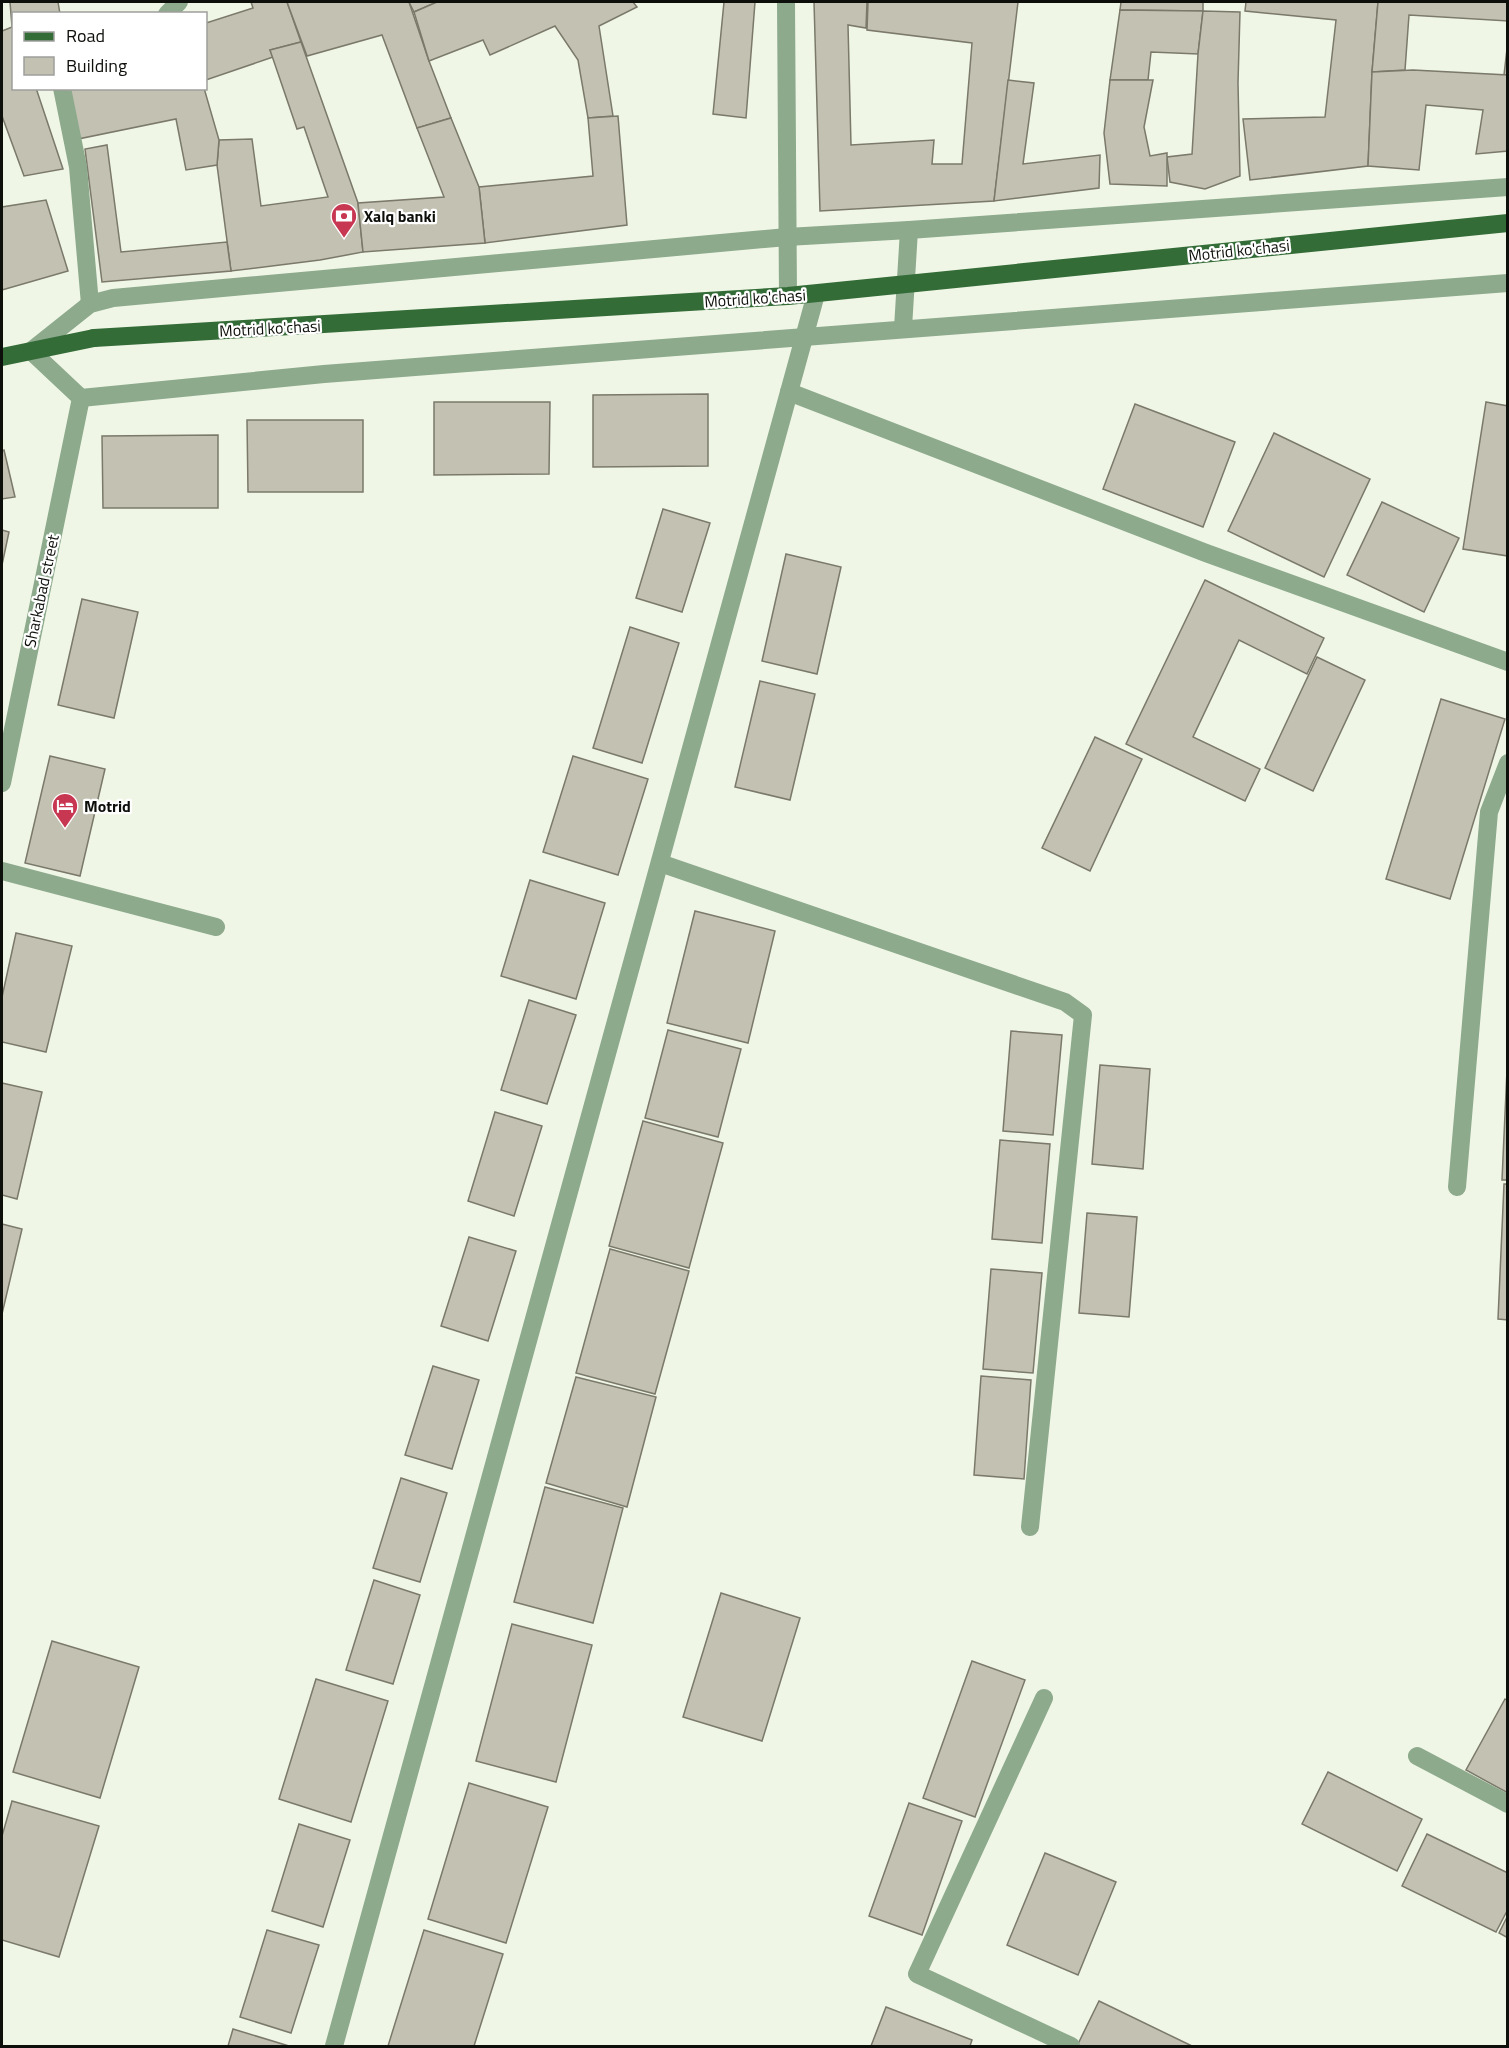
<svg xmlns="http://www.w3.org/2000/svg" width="1509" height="2048" viewBox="0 0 1509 2048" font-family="'Titillium Web',sans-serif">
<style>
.building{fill:#c3c1b1;stroke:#7a796a;stroke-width:1.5}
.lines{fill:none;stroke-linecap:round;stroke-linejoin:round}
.service{stroke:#8daa8d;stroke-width:18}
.minor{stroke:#8daa8d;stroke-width:18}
.primary{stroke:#346c38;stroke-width:18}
.primary-bridge{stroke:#346c38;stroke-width:18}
.labels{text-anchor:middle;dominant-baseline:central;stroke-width:4.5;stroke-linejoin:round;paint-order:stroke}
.poi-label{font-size:16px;font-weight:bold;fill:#0d0f0a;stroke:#fff;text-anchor:start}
.street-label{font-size:16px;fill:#0d0f0a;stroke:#fff}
</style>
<rect width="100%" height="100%" fill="#f0f6e6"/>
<!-- building -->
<g class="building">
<polygon points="10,2 58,2 60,14 14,14 14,27 12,27"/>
<polygon points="251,2 287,2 301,42 270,50 273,57 206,80 206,23 253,8"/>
<polygon points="287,2 409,2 429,61 451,118 417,128 382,35 307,56"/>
<polygon points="409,2 437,2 414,12"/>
<polygon points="437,2 633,2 637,7 599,26 613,116 588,118 578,60 555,26 490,55 483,40 429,61 414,12"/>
<polygon points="724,2 755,2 746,118 713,114"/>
<polygon points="814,2 867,2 866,28 848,25 851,145 934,140 932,164 962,164 972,43 867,30 868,2 1018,2 994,201 820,211"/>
<polygon points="1121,2 1203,2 1203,11 1120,10"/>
<polygon points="1246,2 1378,2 1372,72 1368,166 1250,180 1243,119 1325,117 1336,20 1245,11"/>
<polygon points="1378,2 1508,2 1508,21 1409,15 1405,70 1372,72"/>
<polygon points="1120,10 1203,11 1198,54 1151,52 1148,80 1110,80"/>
<polygon points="1203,11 1240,12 1238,83 1240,176 1205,189 1170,182 1167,157 1192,154 1198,54"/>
<polygon points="12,27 14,27 14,88 36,88 63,169 24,176 2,116 2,31"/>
<polygon points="1508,40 1508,75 1504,75"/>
<polygon points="301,42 358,203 363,252 320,260 231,271 217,165 219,140 252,139 261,206 328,197 304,127 297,129 270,50"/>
<polygon points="1413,70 1508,75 1508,151 1476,154 1483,110 1426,105 1419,170 1368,166 1372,72"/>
<polygon points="1008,80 1034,83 1023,164 1100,155 1099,188 994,201"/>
<polygon points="1110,80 1153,80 1144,127 1150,156 1167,153 1167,186 1110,184 1104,133"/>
<polygon points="68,88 204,88 219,140 217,165 186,170 176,119 78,139"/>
<polygon points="618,116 627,225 485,243 479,187 593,176 588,118"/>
<polygon points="451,118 479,187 485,243 363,252 358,203 444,197 417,128"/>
<polygon points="107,145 121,252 227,242 231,271 102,282 85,149"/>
<polygon points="46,200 68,271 2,290 2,207"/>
<polygon points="708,394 708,466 593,467 593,395"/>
<polygon points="434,402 550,402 549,474 434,475"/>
<polygon points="1486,402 1508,406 1508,556 1463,549"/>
<polygon points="1135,404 1235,442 1203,527 1103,489"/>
<polygon points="247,420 363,420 363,492 248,492"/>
<polygon points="1274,433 1370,479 1324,577 1228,531"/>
<polygon points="218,435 218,508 103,508 102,436"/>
<polygon points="4,450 15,497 2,499 2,451"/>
<polygon points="1382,502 1459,538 1424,612 1347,575"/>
<polygon points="663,509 710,523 682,612 636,598"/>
<polygon points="2,530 9,532 2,565"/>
<polygon points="786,554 841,567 817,674 762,661"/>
<polygon points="1205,580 1324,638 1307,674 1239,640 1193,737 1260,769 1245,801 1126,744"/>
<polygon points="82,599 138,612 114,718 58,705"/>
<polygon points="630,627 679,643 642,763 593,748"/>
<polygon points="1317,657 1365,680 1313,791 1265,768"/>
<polygon points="760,681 815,694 790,800 735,787"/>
<polygon points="1441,699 1505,719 1450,899 1386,879"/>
<polygon points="1095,737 1142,759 1090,871 1042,848"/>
<polygon points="50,756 105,769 80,876 25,863"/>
<polygon points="573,756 648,779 618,875 543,852"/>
<polygon points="530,880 605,903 576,999 501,976"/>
<polygon points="695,911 775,931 748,1043 667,1023"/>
<polygon points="16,933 72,946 46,1052 2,1042 2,997"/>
<polygon points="529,1000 576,1015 547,1104 501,1090"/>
<polygon points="668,1030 741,1049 718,1137 645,1118"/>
<polygon points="1011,1031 1062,1035 1053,1135 1003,1131"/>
<polygon points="1508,1048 1508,1180 1502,1180"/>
<polygon points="1100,1065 1150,1069 1143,1169 1092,1164"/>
<polygon points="2,1083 42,1092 17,1199 2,1195"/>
<polygon points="495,1112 542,1126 514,1216 468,1201"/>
<polygon points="643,1121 723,1143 689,1268 609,1246"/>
<polygon points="1000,1140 1050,1144 1042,1243 992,1239"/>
<polygon points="1504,1184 1508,1184 1508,1320 1498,1319"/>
<polygon points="1087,1213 1137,1217 1129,1317 1079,1313"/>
<polygon points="2,1224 22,1229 2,1314"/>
<polygon points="469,1237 516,1251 488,1341 441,1326"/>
<polygon points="610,1249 689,1271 655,1394 576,1373"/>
<polygon points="991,1269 1042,1273 1033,1373 983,1369"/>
<polygon points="433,1366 479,1380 452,1469 405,1455"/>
<polygon points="981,1376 1031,1380 1024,1479 974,1475"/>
<polygon points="576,1377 656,1397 627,1507 546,1483"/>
<polygon points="401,1478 447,1493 420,1582 373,1568"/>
<polygon points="545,1487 623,1508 593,1623 514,1602"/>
<polygon points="374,1580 420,1595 393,1684 346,1670"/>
<polygon points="721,1593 800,1618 762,1741 683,1717"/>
<polygon points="512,1624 592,1645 556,1782 476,1761"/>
<polygon points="52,1641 139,1667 100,1798 13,1772"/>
<polygon points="972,1661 1025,1680 975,1817 923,1798"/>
<polygon points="316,1679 388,1701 351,1822 279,1799"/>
<polygon points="1505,1699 1508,1701 1508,1793 1466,1770"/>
<polygon points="1328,1772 1422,1819 1397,1871 1302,1824"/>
<polygon points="469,1783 548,1807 506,1943 428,1919"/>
<polygon points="12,1801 99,1826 59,1957 2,1940 2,1836"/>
<polygon points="909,1803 962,1821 922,1935 869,1916"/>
<polygon points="299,1824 350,1840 323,1927 272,1911"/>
<polygon points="1427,1834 1508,1873 1508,1909 1496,1932 1402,1886"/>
<polygon points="1045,1853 1116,1882 1078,1975 1007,1945"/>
<polygon points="1508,1915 1508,1938 1499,1933"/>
<polygon points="267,1930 319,1945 291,2033 240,2017"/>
<polygon points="424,1930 503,1954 474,2046 388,2046"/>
<polygon points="1099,2001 1192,2046 1077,2046"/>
<polygon points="886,2007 972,2040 970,2046 871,2046"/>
<polygon points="233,2029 289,2046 228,2046"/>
</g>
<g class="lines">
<!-- service -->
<polyline class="service" points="2,871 216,927"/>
<!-- minor -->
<g class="minor">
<polyline points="786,2 788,296"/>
<polyline points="167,14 179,2"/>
<polyline points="62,88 78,167 90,304"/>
<polyline points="1508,187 909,230 787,237 113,298 90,304 31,351 81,398 324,374 1508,283"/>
<polyline points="903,328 909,230"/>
<polyline points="789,392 1206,553 1508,662"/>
<polyline points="2,783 81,398"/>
<polyline points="660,863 1065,1002 1083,1015 1030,1527"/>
<polyline points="1457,1187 1489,812 1508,763"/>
<polyline points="1044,1698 917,1974 1071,2046"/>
<polyline points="1417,1756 1508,1804"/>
<polyline points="334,2046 816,294"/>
</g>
<!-- primary -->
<polyline class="primary" points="2,357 94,338"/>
<!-- primary-bridge -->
<polyline class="primary-bridge" points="94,338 788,296 1508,223"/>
</g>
<!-- icons -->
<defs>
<g id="bank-pin" transform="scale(1.35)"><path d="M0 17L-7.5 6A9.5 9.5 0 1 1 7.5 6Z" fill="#c83751" stroke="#fff"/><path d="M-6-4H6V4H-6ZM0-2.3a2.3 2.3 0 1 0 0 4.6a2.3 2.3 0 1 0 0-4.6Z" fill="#fff"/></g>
<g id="hotel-pin" transform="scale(1.35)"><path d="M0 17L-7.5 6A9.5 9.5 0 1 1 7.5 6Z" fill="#c83751" stroke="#fff"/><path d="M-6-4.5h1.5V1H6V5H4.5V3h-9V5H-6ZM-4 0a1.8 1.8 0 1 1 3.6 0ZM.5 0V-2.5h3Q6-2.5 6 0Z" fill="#fff"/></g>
</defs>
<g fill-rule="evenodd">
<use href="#bank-pin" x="344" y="216"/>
<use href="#hotel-pin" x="65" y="806"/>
</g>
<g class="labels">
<!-- poi labels -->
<g class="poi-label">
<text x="364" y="216">Xalq banki</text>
<text x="84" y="806">Motrid</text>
</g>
<!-- street labels -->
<g class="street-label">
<text transform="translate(1239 250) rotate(-6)">Motrid ko'chasi</text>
<text transform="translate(755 298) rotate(-4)">Motrid ko'chasi</text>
<text transform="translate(270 328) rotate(-3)">Motrid ko'chasi</text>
<text transform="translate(41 591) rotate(-78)">Sharkabad street</text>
</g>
</g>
<!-- border -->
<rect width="1509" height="2048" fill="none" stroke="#0d0f0a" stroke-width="6"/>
<!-- legend -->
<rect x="12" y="12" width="195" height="78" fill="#ffffff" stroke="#9e9f9d" stroke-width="1.5"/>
<rect x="24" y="32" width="30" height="9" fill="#346c38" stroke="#9e9f9d" stroke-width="1.5"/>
<text x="66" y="42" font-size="18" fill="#0d0f0a">Road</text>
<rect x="24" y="57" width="30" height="18" fill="#c3c1b1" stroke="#9e9f9d" stroke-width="1.5"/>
<text x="66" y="72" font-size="18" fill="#0d0f0a">Building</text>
</svg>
